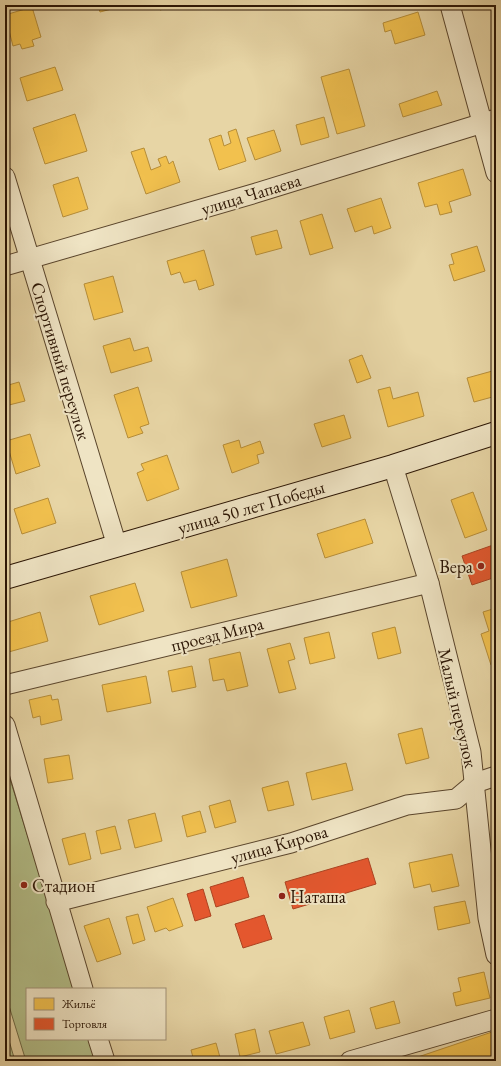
<svg xmlns="http://www.w3.org/2000/svg" width="501" height="1066" viewBox="0 0 501 1066" font-family="'EB Garamond',serif">
<style>
.green{fill:#b3be88;stroke:#6f6a46}
.homes{fill:#f2c14e;stroke:#b68d38}
.shops{fill:#e4572e;stroke:#ac4321}
.lines{fill:none;stroke-linecap:round;stroke-linejoin:round}
.street-casing{stroke:#5a452c;stroke-width:21}
.secondary-casing{stroke:#2b1504;stroke-width:24}
.street{stroke:#efe4c4;stroke-width:19}
.secondary{stroke:#efe4c4;stroke-width:22}
.poi-dot{fill:#8f2418;stroke:#efe4c4;stroke-width:1.5}
.labels{text-anchor:middle;dominant-baseline:central;stroke-width:4;stroke-linejoin:round;paint-order:stroke}
.street-label{font-size:18px;fill:#2b1504;stroke:#efe4c4}
.poi-label{font-size:18px;fill:#2b1504;stroke:#efe4c4;text-anchor:start}
</style>
<rect width="100%" height="100%" fill="#e7d5a5"/>
<filter id="stains"><feTurbulence type="fractalNoise" baseFrequency=".005" numOctaves="4"/><feColorMatrix values="0 0 0 0 .2 0 0 0 0 .09 0 0 0 0 .02 0 0 0 .5 -.17"/></filter>
<radialGradient id="worn" r=".72"><stop offset=".6" stop-color="#630" stop-opacity="0"/><stop offset="1" stop-color="#630" stop-opacity=".3"/></radialGradient>
<!-- green -->
<g class="green">
<polygon points="10,779 75,989 27,989 27,1039 90,1039 97,1061 26,1061 5,993 5,781"/>
<polygon points="5,1027 15,1061 5,1061"/>
</g>
<!-- homes -->
<g class="homes">
<polygon points="98,5 127,5 100,12"/>
<polygon points="159,5 170,5 171,7 160,10"/>
<polygon points="32,7 41,37 32,40 34,46 22,49 20,44 13,46 5,15"/>
<polygon points="418,12 425,35 395,44 391,30 385,32 383,23"/>
<polygon points="55,67 63,90 27,101 20,78"/>
<polygon points="349,69 365,126 337,134 321,77"/>
<polygon points="437,91 442,105 403,117 399,104"/>
<polygon points="75,114 87,151 45,164 33,128"/>
<polygon points="324,117 329,137 301,145 296,125"/>
<polygon points="236,129 246,161 219,170 209,139 221,135 224,146 231,143 228,132"/>
<polygon points="274,130 281,151 255,160 247,138"/>
<polygon points="144,148 151,170 161,166 158,159 166,156 169,164 173,161 180,182 146,194 131,152"/>
<polygon points="463,169 471,195 449,202 452,212 440,215 437,204 425,207 418,183"/>
<polygon points="78,177 88,209 63,217 53,185"/>
<polygon points="381,198 391,228 374,234 372,226 355,232 347,209"/>
<polygon points="322,214 333,248 310,255 300,221"/>
<polygon points="277,230 282,248 256,255 251,237"/>
<polygon points="477,246 485,271 454,281 449,265 454,264 451,254"/>
<polygon points="204,250 214,285 199,290 196,280 184,283 180,272 171,275 167,261"/>
<polygon points="113,276 123,312 94,320 84,284"/>
<polygon points="130,338 134,351 148,347 152,361 111,373 103,346"/>
<polygon points="362,355 371,378 357,383 349,360"/>
<polygon points="496,370 496,396 474,402 467,378"/>
<polygon points="19,382 25,401 5,406 5,386"/>
<polygon points="138,387 149,424 140,427 143,433 128,438 114,395"/>
<polygon points="390,387 393,399 418,392 424,416 388,427 378,390"/>
<polygon points="344,415 351,438 322,447 314,424"/>
<polygon points="30,434 40,466 16,474 6,441"/>
<polygon points="239,440 241,448 260,441 264,453 257,455 259,463 232,473 223,445"/>
<polygon points="167,455 179,489 147,501 137,473 144,470 141,464"/>
<polygon points="473,492 487,530 465,538 451,500"/>
<polygon points="48,498 56,523 22,534 14,509"/>
<polygon points="365,519 373,543 325,558 317,534"/>
<polygon points="227,559 237,596 191,608 181,572"/>
<polygon points="135,583 144,611 99,625 90,596"/>
<polygon points="496,608 496,663 491,665 481,634 489,631 483,612"/>
<polygon points="40,612 48,641 5,653 5,623"/>
<polygon points="395,627 401,653 378,659 372,633"/>
<polygon points="329,632 335,658 310,664 304,638"/>
<polygon points="290,643 295,659 288,661 296,689 279,693 267,649"/>
<polygon points="240,652 248,686 227,691 224,679 213,681 209,659"/>
<polygon points="192,666 196,687 172,692 168,671"/>
<polygon points="146,676 151,703 107,712 102,685"/>
<polygon points="51,695 52,700 58,699 62,720 41,725 40,716 33,718 29,700"/>
<polygon points="422,728 429,758 406,764 398,734"/>
<polygon points="69,755 73,779 48,783 44,759"/>
<polygon points="346,763 353,790 312,800 306,773"/>
<polygon points="288,781 294,805 268,811 262,788"/>
<polygon points="230,800 236,822 215,828 209,806"/>
<polygon points="200,811 206,832 187,837 182,816"/>
<polygon points="155,813 162,841 135,848 128,820"/>
<polygon points="115,826 121,849 101,854 96,831"/>
<polygon points="85,833 91,859 69,865 62,839"/>
<polygon points="452,854 459,886 432,892 430,884 414,888 409,863"/>
<polygon points="173,898 183,926 169,931 166,928 155,932 147,907"/>
<polygon points="465,901 470,923 438,930 434,907"/>
<polygon points="138,914 145,940 133,944 126,917"/>
<polygon points="109,918 121,954 97,962 84,926"/>
<polygon points="484,972 490,998 456,1006 453,993 461,991 458,978"/>
<polygon points="394,1001 400,1023 376,1029 370,1008"/>
<polygon points="349,1010 355,1032 330,1039 324,1017"/>
<polygon points="303,1022 310,1045 276,1054 269,1031"/>
<polygon points="255,1029 260,1052 240,1057 235,1034"/>
<polygon points="495,1031 496,1061 406,1061"/>
<polygon points="216,1043 221,1061 194,1061 191,1050"/>
<polygon points="143,1057 144,1061 132,1061"/>
</g>
<!-- shops -->
<g class="shops">
<polygon points="496,544 496,577 472,585 462,556"/>
<polygon points="368,858 376,884 293,909 285,882"/>
<polygon points="243,877 249,897 216,907 210,887"/>
<polygon points="203,889 211,916 195,921 187,894"/>
<polygon points="264,915 272,939 243,948 235,924"/>
</g>
<g class="lines">
<!-- street casing -->
<g class="street-casing">
<g id="street">
<polyline points="450,5 496,173"/>
<polyline points="5,177 117,546"/>
<polyline points="5,266 256,193 496,119"/>
<polyline points="393,466 429,583 471,752 488,918 496,955"/>
<polyline points="5,685 429,583"/>
<polyline points="5,725 83,989"/>
<polyline points="56,902 291,843 407,805 456,799 475,783 496,776"/>
<polyline points="98,1039 105,1061"/>
<polyline points="350,1061 496,1019"/>
</g>
</g>
<!-- secondary casing -->
<g class="secondary-casing">
<polyline id="secondary" points="5,578 393,466 496,433"/>
</g>
<!-- street -->
<use href="#street" class="street"/>
<!-- secondary -->
<use href="#secondary" class="secondary"/>
</g>
<!-- markers -->
<g class="poi-dot">
<circle cx="481" cy="566" r="4"/>
<circle cx="24" cy="885" r="4"/>
<circle cx="282" cy="896" r="4"/>
</g>
<g class="labels">
<!-- street labels -->
<g class="street-label">
<text transform="translate(251 194) rotate(-17)">улица Чапаева</text>
<text transform="translate(61 361) rotate(73)">Спортивный переулок</text>
<text transform="translate(251 507) rotate(-16)">улица 50 лет Победы</text>
<text transform="translate(217 634) rotate(-14)">проезд Мира</text>
<text transform="translate(458 708) rotate(77)">Малый переулок</text>
<text transform="translate(279 844) rotate(-16)">улица Кирова</text>
</g>
<!-- poi labels -->
<g class="poi-label">
<text x="473" y="566" text-anchor="end">Вера</text>
<text x="32" y="885">Стадион</text>
<text x="290" y="896">Наташа</text>
</g>
</g>
<!-- margin -->
<rect width="501" height="1066" fill="none" stroke="#e7d5a5" stroke-width="20"/>
<rect x="6" y="6" width="489" height="1054" fill="none" stroke="#2b1504" stroke-width="2"/>
<rect x="10" y="10" width="481" height="1046" fill="none" stroke="#2b1504"/>
<!-- legend -->
<rect x="26" y="988" width="140" height="52" fill="#efe4c4" stroke="#a19177"/>
<rect x="34" y="998" width="20" height="12" fill="#f2c14e" stroke="#a19177"/>
<text x="62" y="1008" font-size="12" fill="#2b1504">Жильё</text>
<rect x="34" y="1018" width="20" height="12" fill="#e4572e" stroke="#a19177"/>
<text x="62" y="1028" font-size="12" fill="#2b1504">Торговля</text>
<rect width="100%" height="100%" filter="url(#stains)"/>
<rect width="100%" height="100%" fill="url(#worn)"/>
</svg>
